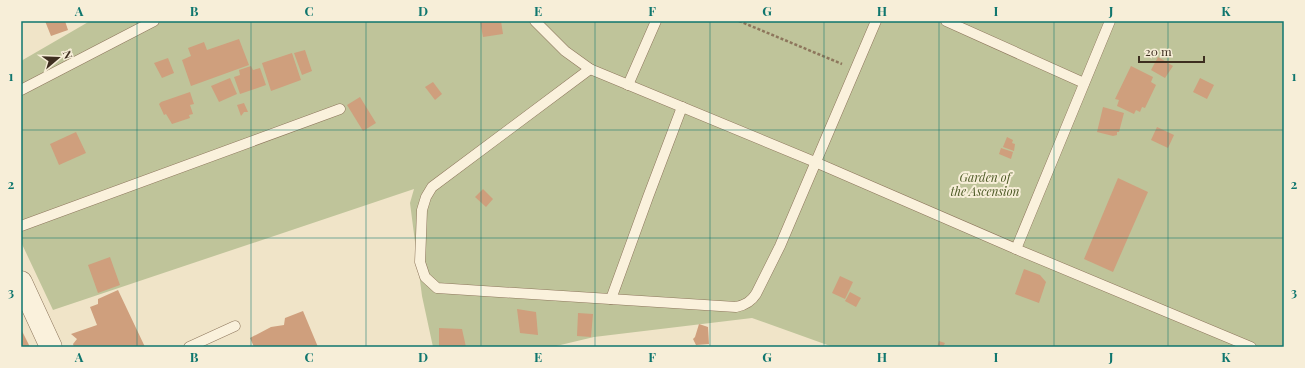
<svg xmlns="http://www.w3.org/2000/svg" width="1305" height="368" viewBox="0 0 1305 368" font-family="'Playfair Display',serif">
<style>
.cemetery{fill:#bfc49a}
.building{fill:#cf9f7d}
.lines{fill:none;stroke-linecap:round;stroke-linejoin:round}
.service-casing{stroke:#8d765c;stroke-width:11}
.tertiary-casing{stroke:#8d765c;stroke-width:23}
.path{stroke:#8d765c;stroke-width:2.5;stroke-dasharray:3 2;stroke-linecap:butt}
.service{stroke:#faf1dc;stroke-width:10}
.tertiary{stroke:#faf1dc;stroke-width:22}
.grid{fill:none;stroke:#0f766e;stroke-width:1;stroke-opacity:0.55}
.labels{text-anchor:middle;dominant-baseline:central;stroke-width:4;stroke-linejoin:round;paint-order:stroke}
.park-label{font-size:12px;font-style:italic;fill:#4d5a26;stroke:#f7eed8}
.neatline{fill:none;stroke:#0f766e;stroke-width:1.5}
.grid-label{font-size:13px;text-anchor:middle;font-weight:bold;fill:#0f766e}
</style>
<rect width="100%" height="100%" fill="#f0e4c8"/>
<!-- cemetery -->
<polygon class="cemetery" points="90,21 1284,21 1284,347 833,347 752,318 594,337 552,347 433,347 422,296 410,203 414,189 53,310 21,242 21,61"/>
<!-- building -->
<g class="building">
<polygon points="45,21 65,21 68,30 51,36"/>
<polygon points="480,21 501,21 503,34 483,37"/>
<polygon points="239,39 249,65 191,86 182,60 191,56 188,48 204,42 207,50"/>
<polygon points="305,50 312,71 302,75 294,53"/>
<polygon points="292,53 301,80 271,91 262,63"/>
<polygon points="1158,57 1173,66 1165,78 1151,70"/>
<polygon points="168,58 174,73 162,78 154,63"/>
<polygon points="251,66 253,70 260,68 266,85 240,94 234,77 240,75 239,70"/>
<polygon points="1131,66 1153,77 1151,82 1156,85 1145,108 1142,107 1140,112 1136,110 1134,114 1117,106 1119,100 1115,99"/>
<polygon points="230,78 237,94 219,102 211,86"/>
<polygon points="1200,78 1214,85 1207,99 1193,92"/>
<polygon points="433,82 442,94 435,100 425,87"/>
<polygon points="190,92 194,104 190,105 193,114 189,115 190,118 172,124 166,114 164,115 159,104 161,102"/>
<polygon points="360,97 376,123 363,131 347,105"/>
<polygon points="244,103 248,112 244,112 241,116 237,105"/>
<polygon points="1103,107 1124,113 1119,132 1117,132 1117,135 1113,136 1097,132"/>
<polygon points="1157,127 1174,135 1168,148 1151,140"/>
<polygon points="76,132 86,153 59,165 50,144"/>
<polygon points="1007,137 1013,140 1012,143 1015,144 1014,151 1003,147"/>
<polygon points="1001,148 1013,152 1011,159 999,154"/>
<polygon points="1118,178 1148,192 1113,272 1084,259"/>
<polygon points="483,189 493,199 486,207 475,197"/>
<polygon points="110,257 120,285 98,293 88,265"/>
<polygon points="1024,269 1040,275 1046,282 1039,303 1015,294"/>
<polygon points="840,276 853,282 845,299 832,293"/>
<polygon points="118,290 145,347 74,347 73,344 77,339 71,334 97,325 90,307 98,304 98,299"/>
<polygon points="850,292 861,298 856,307 845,301"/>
<polygon points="517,309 536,312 538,335 520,333"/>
<polygon points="303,311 318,347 254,347 250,338 271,327 284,325 285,318"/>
<polygon points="578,313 593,314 591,337 577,336"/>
<polygon points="699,324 708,327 709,344 696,345 693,339 695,337"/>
<polygon points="439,328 462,329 466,347 439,347"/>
<polygon points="21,329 30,347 21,347"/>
<polygon points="939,341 945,343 943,347 937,347"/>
</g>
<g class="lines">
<!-- service casing -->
<g class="service-casing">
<g id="service">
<path d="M535,21L565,51L590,69L815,162L1016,249C1048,173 1078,97 1110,21"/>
<polyline points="946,21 1084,83"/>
<path d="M590,69L432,187L426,197L422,210L420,262L425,277L437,288L736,307C745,305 751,302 756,294L780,246L876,21"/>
<polyline points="628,85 656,21"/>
<polyline points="21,90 154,21"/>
<polyline points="21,226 340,109"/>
<polyline points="1016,249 1251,347"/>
<polyline points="611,299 648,197 682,107"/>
<polyline points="189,347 235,326"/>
</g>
</g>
<!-- tertiary casing -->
<g class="tertiary-casing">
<polyline id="tertiary" points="21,282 51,347"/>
</g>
<!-- path -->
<polyline class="path" points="739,21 842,64"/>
<!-- service -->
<use href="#service" class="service"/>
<!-- tertiary -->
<use href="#tertiary" class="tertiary"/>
</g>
<!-- grid -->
<path class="grid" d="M137,21V347M251,21V347M366,21V347M481,21V347M595,21V347M710,21V347M824,21V347M939,21V347M1054,21V347M1168,21V347M21,130H1284M21,238H1284"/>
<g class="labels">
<!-- park labels -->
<g class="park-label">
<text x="985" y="177">Garden of<tspan x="985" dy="14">the Ascension</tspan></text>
</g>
</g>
<!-- border -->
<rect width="1305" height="368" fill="none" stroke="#f7eed8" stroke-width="44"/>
<!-- north arrow -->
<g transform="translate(58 58) rotate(71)" stroke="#f7eed8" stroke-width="3" paint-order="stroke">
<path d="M0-3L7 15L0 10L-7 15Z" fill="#3d2e20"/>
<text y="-6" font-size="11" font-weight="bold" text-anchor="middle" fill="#3d2e20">N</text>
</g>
<!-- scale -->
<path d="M1139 56v6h65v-6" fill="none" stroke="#3d2e20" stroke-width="2"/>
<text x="1145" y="56" font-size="12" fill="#3d2e20" stroke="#f7eed8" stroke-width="3" paint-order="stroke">20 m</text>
<rect x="22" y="22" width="1261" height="324" class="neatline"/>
<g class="grid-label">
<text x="79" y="16">A</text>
<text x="194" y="16">B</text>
<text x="309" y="16">C</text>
<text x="423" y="16">D</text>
<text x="538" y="16">E</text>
<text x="652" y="16">F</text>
<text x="767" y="16">G</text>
<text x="882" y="16">H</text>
<text x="996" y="16">I</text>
<text x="1111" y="16">J</text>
<text x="1226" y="16">K</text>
<text x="11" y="81">1</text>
<text x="1294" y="81">1</text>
<text x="11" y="189">2</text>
<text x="1294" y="189">2</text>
<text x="11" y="297">3</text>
<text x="1294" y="297">3</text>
<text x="79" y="362">A</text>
<text x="194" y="362">B</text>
<text x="309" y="362">C</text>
<text x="423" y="362">D</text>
<text x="538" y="362">E</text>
<text x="652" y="362">F</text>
<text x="767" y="362">G</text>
<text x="882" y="362">H</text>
<text x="996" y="362">I</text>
<text x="1111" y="362">J</text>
<text x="1226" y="362">K</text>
</g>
</svg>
